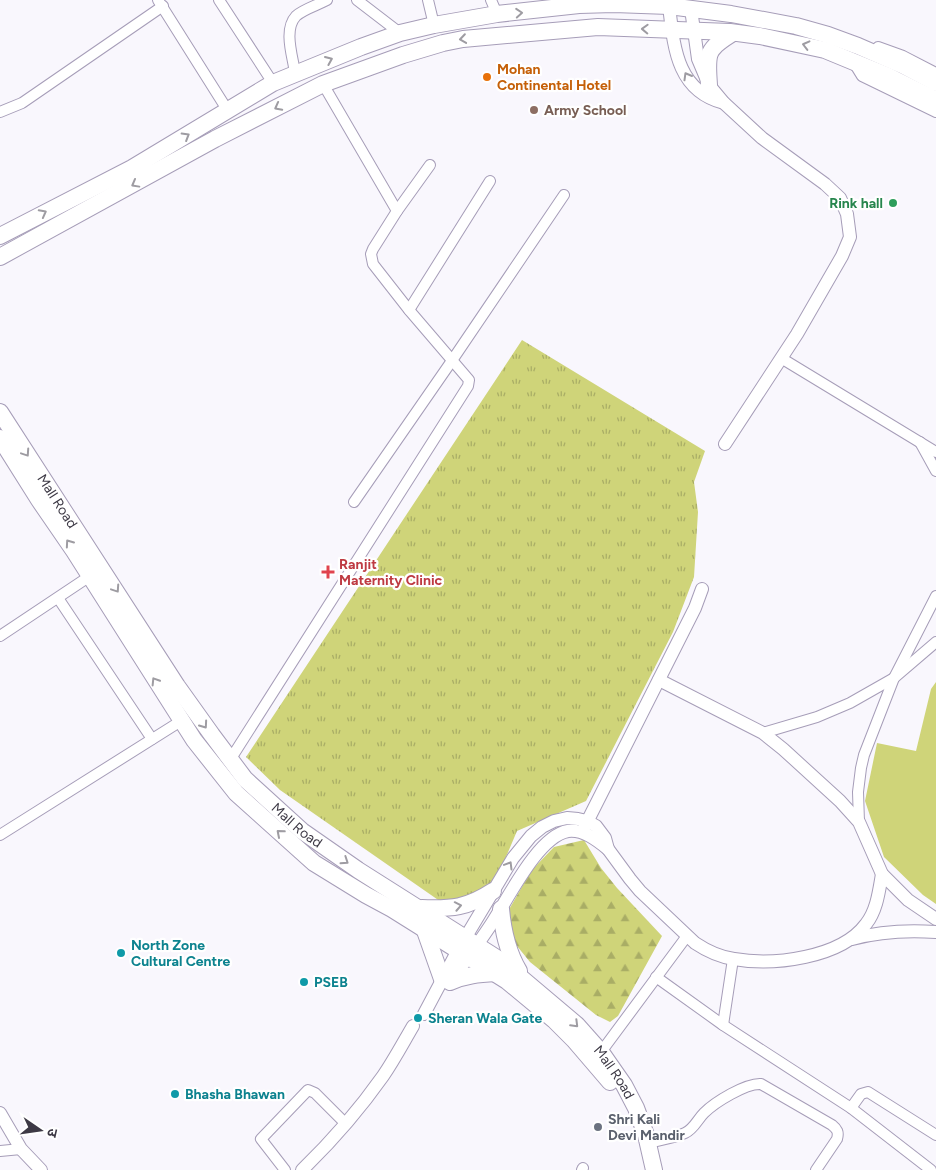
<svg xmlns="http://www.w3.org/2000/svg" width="936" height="1170" viewBox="0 0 936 1170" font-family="Figtree,'Noto Sans Devanagari',sans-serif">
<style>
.forest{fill:url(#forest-firs)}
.park{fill:url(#park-tufts)}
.pitch{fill:#cfd479}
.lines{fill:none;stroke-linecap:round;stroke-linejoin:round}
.minor-casing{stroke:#a69db8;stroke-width:12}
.tertiary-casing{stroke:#a69db8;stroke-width:14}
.primary-casing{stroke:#a69db8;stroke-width:18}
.minor{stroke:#fff;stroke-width:10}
.tertiary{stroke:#fff;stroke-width:12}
.primary{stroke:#fff;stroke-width:16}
.oneway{stroke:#9e9ca2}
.food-dot{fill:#e8710a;stroke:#fff;stroke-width:2}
.education-dot{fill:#8d6e63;stroke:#fff;stroke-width:2}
.leisure-dot{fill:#2e9e5b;stroke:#fff;stroke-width:2}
.health-dot{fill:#e0444e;stroke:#fff;stroke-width:2}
.culture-dot{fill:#0f9aa8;stroke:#fff;stroke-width:2}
.worship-dot{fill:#6b7280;stroke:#fff;stroke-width:2}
.labels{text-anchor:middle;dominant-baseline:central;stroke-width:4.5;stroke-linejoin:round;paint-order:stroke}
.food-label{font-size:14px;font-weight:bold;fill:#c56008;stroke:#fff;text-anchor:start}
.education-label{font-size:14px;font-weight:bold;fill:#785e54;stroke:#fff;text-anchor:start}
.leisure-label{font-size:14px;font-weight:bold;fill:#27864d;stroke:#fff;text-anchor:end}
.street-label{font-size:14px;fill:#3d3945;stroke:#fff}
.health-label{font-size:14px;font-weight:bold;fill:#be3a42;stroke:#fff;text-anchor:start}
.culture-label{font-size:14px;font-weight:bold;fill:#0d838f;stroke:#fff;text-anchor:start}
.worship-label{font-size:14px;font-weight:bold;fill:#5b616d;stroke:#fff;text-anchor:start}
</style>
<defs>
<pattern id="forest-firs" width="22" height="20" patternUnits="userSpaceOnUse" patternTransform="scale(1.25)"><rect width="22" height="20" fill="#cfd479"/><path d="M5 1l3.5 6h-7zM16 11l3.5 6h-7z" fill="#a9ad65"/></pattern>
<pattern id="park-tufts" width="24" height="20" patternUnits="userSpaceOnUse" patternTransform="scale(1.25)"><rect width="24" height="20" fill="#cfd479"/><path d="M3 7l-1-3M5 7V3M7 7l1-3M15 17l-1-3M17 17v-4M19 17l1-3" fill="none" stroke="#a9ad65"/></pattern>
</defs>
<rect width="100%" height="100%" fill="#f9f7fd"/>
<!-- forest -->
<polygon class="forest" points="584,840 601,868 617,888 662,936 618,1016 610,1022 596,1015 530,962 508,935 507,913 531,871 554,847"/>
<!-- park -->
<polygon class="park" points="522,340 705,451 694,482 698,512 694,577 673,632 586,801 517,831 495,883 478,896 444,904 280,790 246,757"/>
<!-- pitch -->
<polygon class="pitch" points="936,682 936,904 923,895 884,857 865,801 877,743 916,751 931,689"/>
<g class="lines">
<!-- minor casing -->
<g class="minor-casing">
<g id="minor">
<polyline points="158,0 228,111"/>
<polyline points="219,0 273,83"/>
<polyline points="357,0 400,33"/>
<polyline points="428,0 434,25"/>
<polyline points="491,0 497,14"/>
<polyline points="878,47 903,56 936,73"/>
<polyline points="854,63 862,76 936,112"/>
<path d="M295,73C293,57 283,30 296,16C304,9 318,5 327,0"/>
<polyline points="0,112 22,103 163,6"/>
<polyline points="397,211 430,165"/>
<polyline points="409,310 490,181"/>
<polyline points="781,358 936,452"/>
<polyline points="920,442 936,471"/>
<polyline points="354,502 451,362 564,195"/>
<polyline points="58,598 152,739"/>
<polyline points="0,636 90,576"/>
<polyline points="763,733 817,717 850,703 894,678 936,642"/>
<polyline points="230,760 468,386 469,380 409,310 373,264 371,254 373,249 397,211 323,84"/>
<polyline points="859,822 858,792 861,768 864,755 894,678 936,596"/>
<polyline points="0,835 181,721"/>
<polyline points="656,977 723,1025 851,1108 931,1170"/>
<polyline points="723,1025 733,959"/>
<polyline points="601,1052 687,936"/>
<polyline points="851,1108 861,1094 868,1092 936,1135"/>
<path d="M648,1143C660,1140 674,1138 685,1133C694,1129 697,1120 704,1113C715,1102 746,1083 761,1084L832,1125C837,1129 839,1132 837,1139L816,1170"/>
<polyline points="0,1151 21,1149"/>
<polyline points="285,1170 261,1139 308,1090 315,1093 346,1124"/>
<polyline points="582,1170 583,1168"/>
</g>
</g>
<!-- tertiary casing -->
<g class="tertiary-casing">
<g id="tertiary">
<path d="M669,6C674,48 677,91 724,103"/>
<polyline points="691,9 698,59 709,85 724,103 762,138 825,184 840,198 847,214 850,237 842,256 797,334 725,444"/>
<polyline points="659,680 763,733 783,749 840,801 859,822 882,874 908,900 936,919"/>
<polyline points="582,832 695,608 702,589"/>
<path d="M852,939C881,931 907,930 936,932"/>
<path d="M450,982C464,963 479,943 492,923C508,899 538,836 568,831C583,829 597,840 608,849"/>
<path d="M424,1014L458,950L513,858L531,836L542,827L554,821L567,818L578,819L587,821L596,826L605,838L608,849L630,879L640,891L695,943C707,951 720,957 734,959C773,966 841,958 866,924C877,910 879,891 882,874"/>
<polyline points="0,1113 21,1149 41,1170"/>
<path d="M302,1170C332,1141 359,1110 383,1076C394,1060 403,1043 413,1026"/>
</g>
</g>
<!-- primary casing -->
<g class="primary-casing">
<g id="primary">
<path d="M709,85C707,54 705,50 733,33"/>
<polyline points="0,236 132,168 273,83 361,47 400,33 434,25 497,14 579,5 614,4 669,6 731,14 796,26 828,35 858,46 904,66 936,83"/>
<polyline points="0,257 215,139 323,84 403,55 443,43 463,39 598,27 730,32 760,36 825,50 888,76 936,100"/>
<path id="s1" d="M0,412L177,686L212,735L245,779L302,831L358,870L500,960L577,1025L601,1052L624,1085L636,1108L646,1135L654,1170"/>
<polyline points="0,438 39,500 74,551 194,740 236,793 314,863 366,895 392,909 507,981 554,1020 574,1040 610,1082"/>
<path d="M422,908C452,909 467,908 493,891"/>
<path d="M501,909C503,931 507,951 519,971"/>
<polyline points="424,928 442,979"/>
<path d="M450,982C465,975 479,974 496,973"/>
</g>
</g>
<!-- minor -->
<use href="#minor" class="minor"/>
<!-- tertiary -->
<use href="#tertiary" class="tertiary"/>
<!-- primary -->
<use href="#primary" class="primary"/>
</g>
<!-- one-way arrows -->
<defs><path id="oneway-chevron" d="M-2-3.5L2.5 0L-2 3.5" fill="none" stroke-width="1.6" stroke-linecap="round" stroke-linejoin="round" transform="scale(1.25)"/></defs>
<g class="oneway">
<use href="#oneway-chevron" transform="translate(519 13) rotate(-4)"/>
<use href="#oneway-chevron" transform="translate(645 29) rotate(-178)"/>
<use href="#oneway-chevron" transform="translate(463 39) rotate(172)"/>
<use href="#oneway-chevron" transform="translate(806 45) rotate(-166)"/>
<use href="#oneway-chevron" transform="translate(329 60) rotate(-23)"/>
<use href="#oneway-chevron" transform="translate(687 76) rotate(-120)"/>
<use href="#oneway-chevron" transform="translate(278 107) rotate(152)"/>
<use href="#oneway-chevron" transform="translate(186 136) rotate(-31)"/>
<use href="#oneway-chevron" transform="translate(135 184) rotate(151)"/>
<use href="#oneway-chevron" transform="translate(43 213) rotate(-28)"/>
<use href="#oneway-chevron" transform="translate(26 453) rotate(56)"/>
<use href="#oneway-chevron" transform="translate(69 543) rotate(-125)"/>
<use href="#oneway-chevron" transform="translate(116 589) rotate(56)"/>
<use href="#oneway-chevron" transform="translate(155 681) rotate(-122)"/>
<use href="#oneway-chevron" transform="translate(204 725) rotate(55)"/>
<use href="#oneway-chevron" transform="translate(280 833) rotate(-139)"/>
<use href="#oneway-chevron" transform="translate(345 861) rotate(34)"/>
<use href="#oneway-chevron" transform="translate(509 865) rotate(-59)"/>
<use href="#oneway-chevron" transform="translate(458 906) rotate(-11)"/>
<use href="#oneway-chevron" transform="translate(575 1024) rotate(45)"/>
</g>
<!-- markers -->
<circle class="food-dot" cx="487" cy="77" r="5"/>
<circle class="education-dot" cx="534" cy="110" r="5"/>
<circle class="leisure-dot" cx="893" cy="203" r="5"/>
<path class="health-dot" d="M325.5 564.5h5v5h5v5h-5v5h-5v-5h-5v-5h5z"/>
<g class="culture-dot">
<circle cx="121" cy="953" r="5"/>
<circle cx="304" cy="982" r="5"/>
<circle cx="418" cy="1018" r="5"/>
<circle cx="175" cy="1094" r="5"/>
</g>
<circle class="worship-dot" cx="598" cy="1127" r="5"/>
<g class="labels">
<!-- food labels -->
<g class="food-label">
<text x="497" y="69">Mohan<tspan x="497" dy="16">Continental Hotel</tspan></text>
</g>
<!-- education labels -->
<g class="education-label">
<text x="544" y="110">Army School</text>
</g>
<!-- leisure labels -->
<g class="leisure-label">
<text x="883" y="203">Rink hall</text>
</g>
<!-- street labels -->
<g class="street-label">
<text stroke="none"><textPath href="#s1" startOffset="106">Mall Road</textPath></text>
<text stroke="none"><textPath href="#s1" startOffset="511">Mall Road</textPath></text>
<text stroke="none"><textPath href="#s1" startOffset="916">Mall Road</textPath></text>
</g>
<!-- health labels -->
<g class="health-label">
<text x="339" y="564">Ranjit<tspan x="339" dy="16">Maternity Clinic</tspan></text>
</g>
<!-- culture labels -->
<g class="culture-label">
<text x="131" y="945">North Zone<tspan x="131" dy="16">Cultural Centre</tspan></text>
<text x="314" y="982">PSEB</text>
<text x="428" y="1018">Sheran Wala Gate</text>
<text x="185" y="1094">Bhasha Bhawan</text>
</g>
<!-- worship labels -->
<g class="worship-label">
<text x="608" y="1119">Shri Kali<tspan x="608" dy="16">Devi Mandir</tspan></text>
</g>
</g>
<!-- north arrow -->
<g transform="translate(40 1130) rotate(103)" stroke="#ffffff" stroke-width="4" paint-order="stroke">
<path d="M0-4L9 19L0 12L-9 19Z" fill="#3d3945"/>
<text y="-8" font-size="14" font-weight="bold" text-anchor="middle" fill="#3d3945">उ</text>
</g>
</svg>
